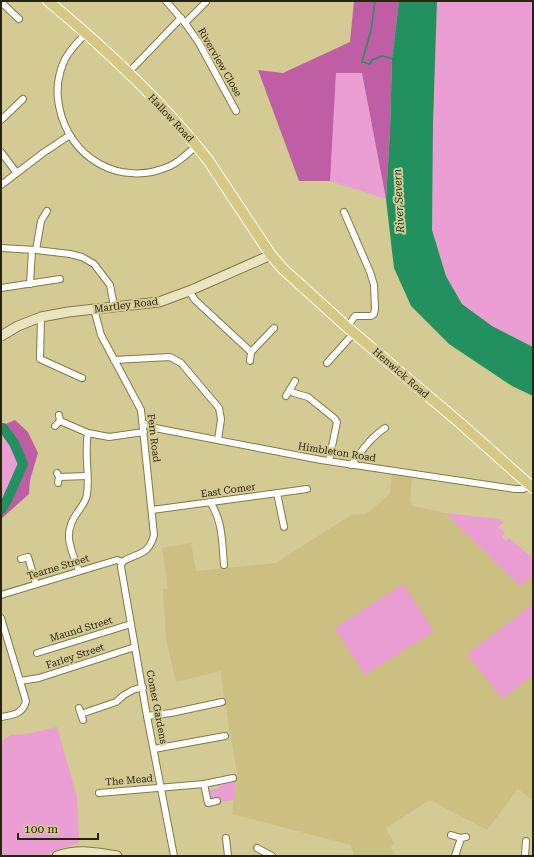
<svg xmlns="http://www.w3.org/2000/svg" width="534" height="857" viewBox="0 0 534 857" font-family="'Roboto Serif',serif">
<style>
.built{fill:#cbbf81}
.green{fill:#eb9ed3}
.forest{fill:#c05ea5}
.water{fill:#23905f}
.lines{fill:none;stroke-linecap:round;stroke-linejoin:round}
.stream{stroke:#23905f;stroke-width:1.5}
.river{stroke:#23905f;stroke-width:10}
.street-casing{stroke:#837a46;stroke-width:8}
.secondary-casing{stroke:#837a46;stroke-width:11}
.primary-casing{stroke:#fff;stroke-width:12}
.street{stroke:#fff;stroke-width:6}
.secondary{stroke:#eae4c1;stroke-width:9}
.primary{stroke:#d5c983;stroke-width:10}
.labels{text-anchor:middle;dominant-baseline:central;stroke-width:4;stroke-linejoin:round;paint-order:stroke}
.street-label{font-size:10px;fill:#29240f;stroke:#d4ca93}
.water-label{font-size:11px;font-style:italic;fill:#003c23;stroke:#d4ca93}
</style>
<rect width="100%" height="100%" fill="#d4ca93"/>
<!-- built -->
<polygon class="built" points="392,475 412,478 410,501 413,506 445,513 519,585 533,576 533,801 518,789 487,830 430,800 386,828 394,844 391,846 394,856 354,856 351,845 232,814 237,773 224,699 221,671 176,682 166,639 163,589 168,589 162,548 191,543 196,571 276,563 351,515 366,514 390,494"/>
<!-- green -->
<g class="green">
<polygon points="437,1 533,1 533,347 492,326 462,304 446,276 432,230 433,123"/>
<polygon points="336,73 362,73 386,199 330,181"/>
<polygon points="1,428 3,428 14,443 23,464 7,500 1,510"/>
<polygon points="445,513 499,519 503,522 498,527 505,533 502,537 506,541 509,538 533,558 533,576 520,586"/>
<polygon points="403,584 434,631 365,675 335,628"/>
<polygon points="533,604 533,675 502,699 467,654"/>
<polygon points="57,727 77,797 79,843 59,849 45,856 1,856 1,741 11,735 26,734"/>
<polygon points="236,780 234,800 221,802 220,799 211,801 209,800 207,791 219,788 218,783"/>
</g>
<!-- forest -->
<g class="forest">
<polygon points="354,1 399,1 392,59 390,131 386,199 362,73 336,73 330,181 299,181 258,70 283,73 350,42"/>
<polygon points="15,420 28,432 38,453 30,480 29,494 1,519 1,510 7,500 23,464 14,443 3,428 1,428 1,426"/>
</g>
<!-- water -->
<polygon class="water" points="399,1 437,1 433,123 432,230 446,276 462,304 492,326 533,347 533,396 512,386 449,344 411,306 394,268 386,199 390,131 392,59"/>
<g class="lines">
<!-- stream -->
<polyline class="stream" points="375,1 371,30 362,62 370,64 372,60 382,56 394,59"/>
<!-- river -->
<polyline class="river" points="1,428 3,428 14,443 23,464 7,500 1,510"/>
<!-- street casing -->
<g class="street-casing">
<g id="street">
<polyline points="166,1 185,23 199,43 236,111"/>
<polyline points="1,2 19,19"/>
<polyline points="185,23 206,2"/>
<path d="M87,33C78,41 71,49 65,59C58,74 56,91 59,106C69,159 121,188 170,166C181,161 189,152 197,145"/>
<polyline points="129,72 181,18"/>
<polyline points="1,120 23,99"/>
<polyline points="1,152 16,172"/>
<polyline points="1,185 43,153 70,135"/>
<polyline points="344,212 370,272 374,285 375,309 374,314 371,316 355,316 347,327"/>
<polyline points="1,248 36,250 70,254 82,257 94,264 110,285 114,306"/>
<polyline points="36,250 41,221 47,211"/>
<polyline points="30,284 32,250"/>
<polyline points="1,288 60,279"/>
<polyline points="189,291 195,300 251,352"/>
<path d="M94,309L101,335L141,410L154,535C148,557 137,552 122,562"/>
<polyline points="41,317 40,359 82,378"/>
<polyline points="114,360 170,357 181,363 219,408 221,419 218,440"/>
<polyline points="250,361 251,352 274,328"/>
<polyline points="327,363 354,333"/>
<polyline points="290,390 294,393 308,397 334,418 337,422 329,461"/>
<polyline points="286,396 295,381"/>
<polyline points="60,421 88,433 109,437 144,432"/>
<polyline points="143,423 155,428 321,460 515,489 523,489 530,486"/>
<polyline points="55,426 60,421 59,415"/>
<path d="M351,465C361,452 371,437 385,428"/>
<polyline points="57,473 59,477 58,483"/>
<polyline points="59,477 87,476"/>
<polyline points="277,493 284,527"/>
<path d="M210,502C223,521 222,543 224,565"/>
<polyline points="152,510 307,489"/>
<polyline points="21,559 28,557 36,584"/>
<polyline points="122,562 121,567 147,716 174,856"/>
<path d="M79,571C71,549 62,534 77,513C81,507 86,502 87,494C90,474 84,454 88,433"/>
<polyline points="1,595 117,560 122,562"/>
<path d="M1,618L26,701C23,714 13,715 1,717"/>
<polyline points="37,653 131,624"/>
<polyline points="20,681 39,678 135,647"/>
<polyline points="79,708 83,720"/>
<polyline points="81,714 116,702 124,695 133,690 143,687"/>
<polyline points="147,716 171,713 222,702"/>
<polyline points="154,749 225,736"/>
<polyline points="204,784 208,803 217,801"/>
<polyline points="99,793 204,784 233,778"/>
<polyline points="451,835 461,838 466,837"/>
<polyline points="226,838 228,856"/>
<polyline points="257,848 272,856"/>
<polyline points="455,856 461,838"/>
<polyline points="525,856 526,841"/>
</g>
</g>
<!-- secondary casing -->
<g class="secondary-casing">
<g id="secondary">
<polyline points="1,336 18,326 41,317 68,312 159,302 189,291 271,255"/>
<path d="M57,856C78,849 96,852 117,856"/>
</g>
</g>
<!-- primary casing -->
<g class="primary-casing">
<path id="primary" d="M48,1C106,49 161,100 208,160L271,255L283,269L347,327L460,423L533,488"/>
</g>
<!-- street -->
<use href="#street" class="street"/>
<!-- secondary -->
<use href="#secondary" class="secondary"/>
<!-- primary -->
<use href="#primary" class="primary"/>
</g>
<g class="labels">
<!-- street labels -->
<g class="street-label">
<text transform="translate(220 62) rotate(60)">Riverview Close</text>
<text transform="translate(171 118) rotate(47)">Hallow Road</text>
<text transform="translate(126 305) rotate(-7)">Martley Road</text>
<text transform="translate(401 373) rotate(41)">Henwick Road</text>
<text transform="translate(154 438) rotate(83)">Fern Road</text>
<text transform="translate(337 452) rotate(9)">Himbleton Road</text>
<text transform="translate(228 490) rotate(-8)">East Comer</text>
<text transform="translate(58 567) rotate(-17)">Tearne Street</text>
<text transform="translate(81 629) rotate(-17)">Maund Street</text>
<text transform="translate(75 656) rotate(-18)">Farley Street</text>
<text transform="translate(157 707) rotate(79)">Comer Gardens</text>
<text transform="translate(129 780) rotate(-5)">The Mead</text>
</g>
<!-- water labels -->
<g class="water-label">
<text transform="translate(399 201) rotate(-93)">River Severn</text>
</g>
</g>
<!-- border -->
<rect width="534" height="857" fill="none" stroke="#29240f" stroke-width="4"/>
<!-- scale -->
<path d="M18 833v6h80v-6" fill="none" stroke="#29240f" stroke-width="2"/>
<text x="24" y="833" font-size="12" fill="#29240f" stroke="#d4ca93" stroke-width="3" paint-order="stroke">100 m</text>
</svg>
